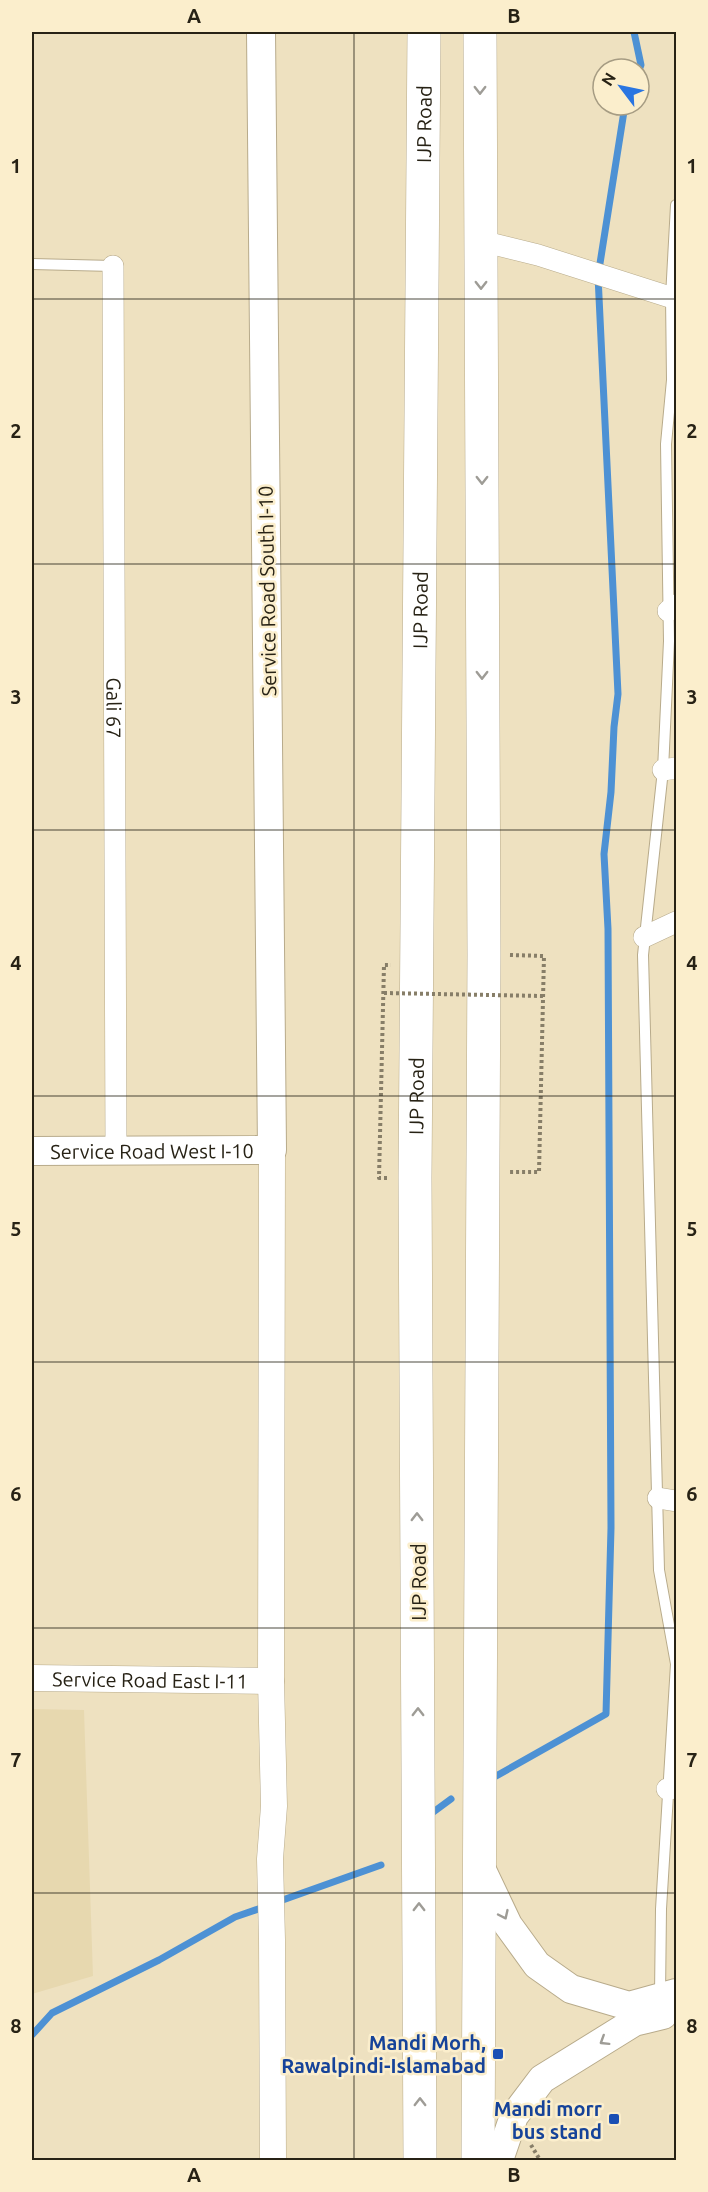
<svg xmlns="http://www.w3.org/2000/svg" width="708" height="2192" viewBox="0 0 708 2192" font-family="Ubuntu,sans-serif">
<style>
.built{fill:#e7d8af}
.lines{fill:none;stroke-linecap:round;stroke-linejoin:round}
.stream{stroke:#4d91d4;stroke-width:7}
.service-casing{stroke:#b8ab8b;stroke-width:12}
.minor-casing{stroke:#b8ab8b;stroke-width:22}
.tertiary-casing{stroke:#b8ab8b;stroke-width:27}
.secondary-casing{stroke:#b8ab8b;stroke-width:30}
.trunk-casing{stroke:#b8ab8b;stroke-width:34}
.path{stroke:#877e68;stroke-width:4;stroke-dasharray:3 3;stroke-linecap:butt}
.service{stroke:#fff;stroke-width:10}
.minor{stroke:#fff;stroke-width:21}
.tertiary{stroke:#fff;stroke-width:26}
.secondary{stroke:#fff;stroke-width:28}
.trunk{stroke:#fff;stroke-width:33}
.path-bridge{stroke:#877e68;stroke-width:4;stroke-dasharray:3 3;stroke-linecap:butt}
.oneway{stroke:#9e9c96}
.grid{fill:none;stroke:#272215;stroke-width:1.5;stroke-opacity:0.55}
.transit-dot{fill:#1a4fb4;stroke:#fbeecc;stroke-width:2}
.labels{text-anchor:middle;dominant-baseline:central;stroke-width:5;stroke-linejoin:round;paint-order:stroke}
.street-label{font-size:20px;fill:#272215;stroke:#fbeecc}
.transit-label{font-size:20px;font-weight:bold;fill:#164399;stroke:#fbeecc;text-anchor:end}
.neatline{fill:none;stroke:#272215;stroke-width:2}
.grid-label{font-size:20px;text-anchor:middle;font-weight:bold;fill:#272215}
</style>
<rect width="100%" height="100%" fill="#eee1c0"/>
<!-- built -->
<polygon class="built" points="32,1709 84,1710 93,1976 32,1994"/>
<g class="lines">
<!-- stream -->
<g class="stream">
<polyline points="634,32 641,65 639,70"/>
<polyline points="489,1780 606,1714 611,1528 608,929 604,854 611,792 614,727 618,694 598,276 625,105"/>
<polyline points="432,1813 451,1799"/>
<polyline points="277,1902 381,1865"/>
<polyline points="32,2035 52,2013 159,1960 235,1917 267,1906"/>
</g>
<!-- service casing -->
<g class="service-casing">
<g id="service">
<polyline points="32,264 113,266"/>
<polyline points="660,1995 661,1909 676,1664 659,1570 643,955 663,770 669,641 666,444 672,380 671,297 676,205"/>
</g>
</g>
<!-- minor casing -->
<g class="minor-casing">
<g id="minor">
<polyline points="481,241 538,255 676,299"/>
<path id="s1" d="M113,266L116,1150"/>
<polyline points="668,611 676,605"/>
<polyline points="663,770 676,768"/>
<polyline points="644,937 676,922"/>
<polyline points="658,1498 676,1501"/>
<polyline points="667,1789 676,1788"/>
</g>
</g>
<!-- tertiary casing -->
<g class="tertiary-casing">
<g id="tertiary">
<polyline points="272,1150 271,1681 274,1806 270,1859 272,1940 273,2160"/>
<path id="s2" d="M32,1678L271,1681"/>
</g>
</g>
<!-- secondary casing -->
<g class="secondary-casing">
<g id="secondary">
<path id="s3" d="M32,1151L272,1150L261,32"/>
<polyline points="479,1864 508,1925 537,1965 571,1989 629,2006 676,1993"/>
<polyline points="499,2160 514,2116 542,2079 634,2022 663,2015"/>
</g>
</g>
<!-- trunk casing -->
<g class="trunk-casing">
<g id="trunk">
<path id="s4" d="M420,2160L415,1178L424,32"/>
<polyline points="478,2160 484,954 480,32"/>
</g>
</g>
<!-- path -->
<g class="path">
<polyline points="510,955 544,956 539,1172 510,1172"/>
<polyline points="387,1178 379,1178 384,965 391,965"/>
<polyline points="531,2145 540,2160"/>
</g>
<!-- service -->
<use href="#service" class="service"/>
<!-- minor -->
<use href="#minor" class="minor"/>
<!-- tertiary -->
<use href="#tertiary" class="tertiary"/>
<!-- secondary -->
<use href="#secondary" class="secondary"/>
<!-- trunk -->
<use href="#trunk" class="trunk"/>
<!-- path-bridge -->
<polyline class="path-bridge" points="384,993 543,996"/>
</g>
<!-- one-way arrows -->
<defs><path id="oneway-chevron" d="M-2-3.5L2.5 0L-2 3.5" fill="none" stroke-width="1.6" stroke-linecap="round" stroke-linejoin="round" transform="scale(1.5)"/></defs>
<g class="oneway">
<use href="#oneway-chevron" transform="translate(480 90) rotate(90)"/>
<use href="#oneway-chevron" transform="translate(481 285) rotate(90)"/>
<use href="#oneway-chevron" transform="translate(482 480) rotate(90)"/>
<use href="#oneway-chevron" transform="translate(482 675) rotate(90)"/>
<use href="#oneway-chevron" transform="translate(417 1517) rotate(-90)"/>
<use href="#oneway-chevron" transform="translate(418 1712) rotate(-90)"/>
<use href="#oneway-chevron" transform="translate(419 1907) rotate(-90)"/>
<use href="#oneway-chevron" transform="translate(504 1915) rotate(65)"/>
<use href="#oneway-chevron" transform="translate(604 2041) rotate(148)"/>
<use href="#oneway-chevron" transform="translate(420 2102) rotate(-90)"/>
</g>
<!-- grid -->
<path class="grid" d="M354,32V2160M32,299H676M32,564H676M32,830H676M32,1096H676M32,1362H676M32,1628H676M32,1893H676"/>
<!-- markers -->
<g class="transit-dot">
<rect x="492" y="2048" width="12" height="12" rx="3"/>
<rect x="608" y="2113" width="12" height="12" rx="3"/>
</g>
<g class="labels">
<!-- street labels -->
<g class="street-label">
<text stroke="none"><textPath href="#s4" startOffset="2036">IJP Road</textPath></text>
<text transform="translate(267 591) rotate(-91)">Service Road South I-10</text>
<text stroke="none"><textPath href="#s4" startOffset="1550">IJP Road</textPath></text>
<text stroke="none"><textPath href="#s1" startOffset="442">Gali 67</textPath></text>
<text stroke="none"><textPath href="#s4" startOffset="1064">IJP Road</textPath></text>
<text stroke="none"><textPath href="#s3" startOffset="120">Service Road West I-10</textPath></text>
<text transform="translate(418 1582) rotate(-90)">IJP Road</text>
<text stroke="none"><textPath href="#s2" startOffset="118">Service Road East I-11</textPath></text>
</g>
<!-- transit labels -->
<g class="transit-label">
<text x="486" y="2042">Mandi Morh,<tspan x="486" dy="23">Rawalpindi-Islamabad</tspan></text>
<text x="602" y="2108">Mandi morr<tspan x="602" dy="23">bus stand</tspan></text>
</g>
</g>
<!-- border -->
<rect width="708" height="2192" fill="none" stroke="#fbeecc" stroke-width="66"/>
<!-- north arrow -->
<g transform="translate(621 87) rotate(302)"><circle r="28" fill="#fbeecc" stroke="#a69c83" stroke-width="1.5"/>
<path d="M0-4.5L10 22L0 15L-10 22Z" fill="#2a75e1"/>
<text y="-9" font-size="16" font-weight="bold" text-anchor="middle" fill="#272215">N</text>
</g>
<rect x="33" y="33" width="642" height="2126" class="neatline"/>
<g class="grid-label">
<text x="194" y="23">A</text>
<text x="514" y="23">B</text>
<text x="16" y="173">1</text>
<text x="692" y="173">1</text>
<text x="16" y="438">2</text>
<text x="692" y="438">2</text>
<text x="16" y="704">3</text>
<text x="692" y="704">3</text>
<text x="16" y="970">4</text>
<text x="692" y="970">4</text>
<text x="16" y="1236">5</text>
<text x="692" y="1236">5</text>
<text x="16" y="1501">6</text>
<text x="692" y="1501">6</text>
<text x="16" y="1767">7</text>
<text x="692" y="1767">7</text>
<text x="16" y="2033">8</text>
<text x="692" y="2033">8</text>
<text x="194" y="2182">A</text>
<text x="514" y="2182">B</text>
</g>
</svg>
